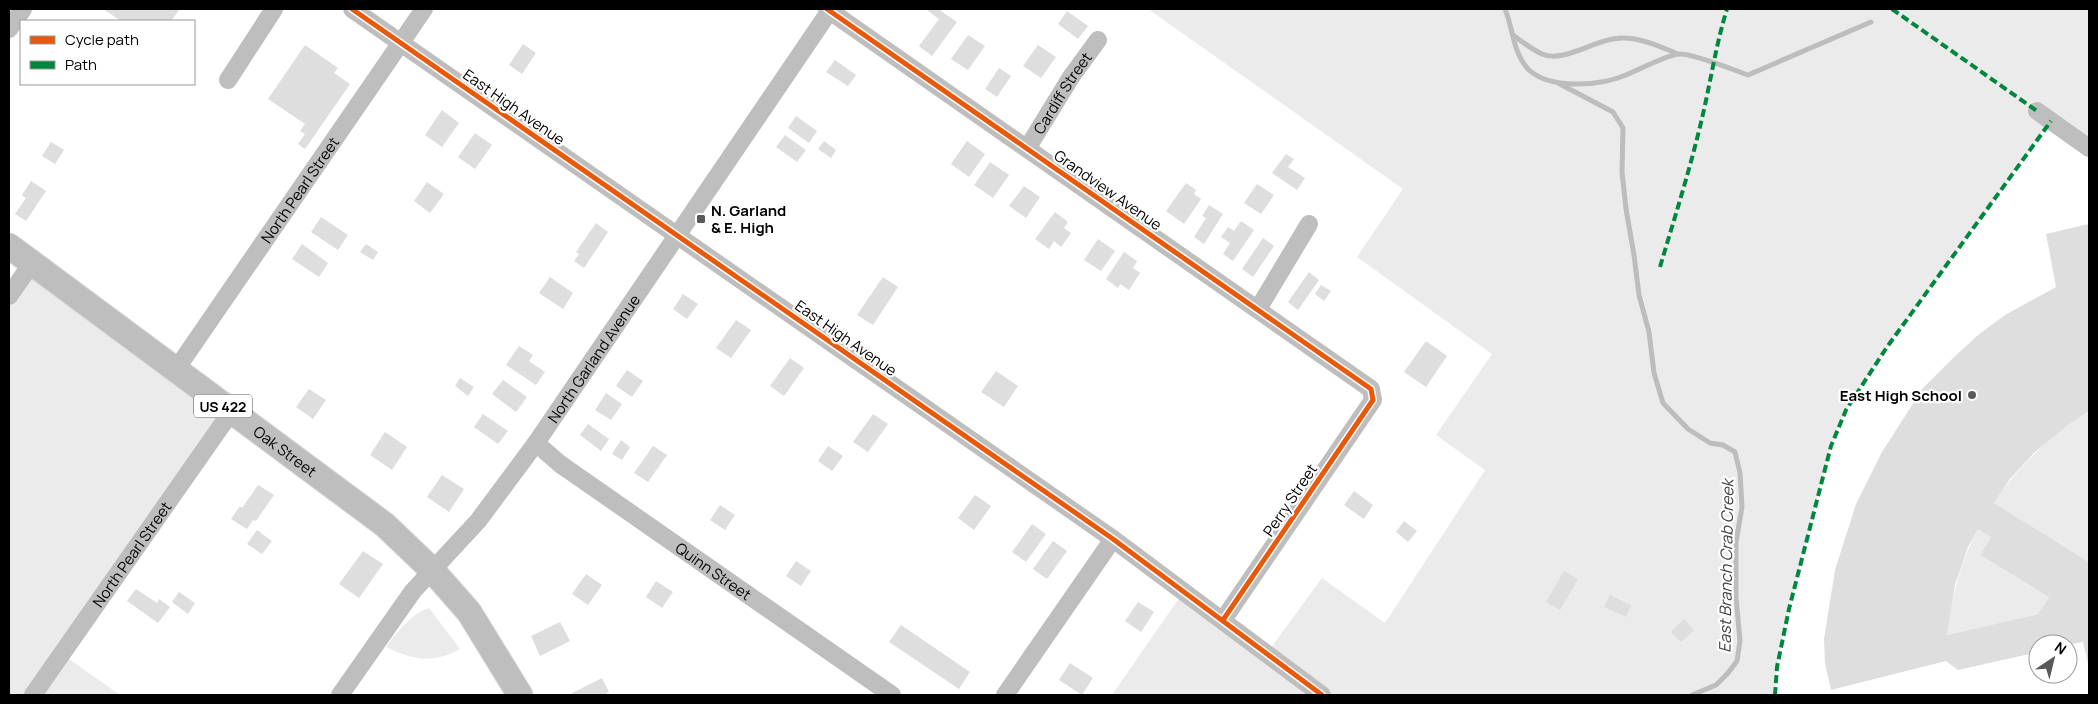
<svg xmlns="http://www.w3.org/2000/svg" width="2098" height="704" viewBox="0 0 2098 704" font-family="Manrope,sans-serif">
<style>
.green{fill:#ebebeb}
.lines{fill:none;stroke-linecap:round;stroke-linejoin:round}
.stream{stroke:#bdbdbd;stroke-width:5}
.building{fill:#dedede;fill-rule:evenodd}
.highway-casing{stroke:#dbdbdb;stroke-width:27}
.minor{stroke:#bebebe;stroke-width:18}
.highway{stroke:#bebebe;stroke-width:25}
.quiet{stroke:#00873e;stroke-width:4;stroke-dasharray:8 4;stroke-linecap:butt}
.cycleway-casing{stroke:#fff;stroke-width:8}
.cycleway{stroke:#e8590c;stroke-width:5}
.poi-dot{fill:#595959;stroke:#fff;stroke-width:2}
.labels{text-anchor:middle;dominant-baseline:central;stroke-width:4.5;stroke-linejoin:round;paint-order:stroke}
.shield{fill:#fff;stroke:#4c4c4c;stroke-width:1}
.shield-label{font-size:14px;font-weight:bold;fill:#000}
.street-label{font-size:15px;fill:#000;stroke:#fff}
.poi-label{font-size:15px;font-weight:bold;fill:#000;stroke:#fff;text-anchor:start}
.water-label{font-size:16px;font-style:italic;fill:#424242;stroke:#fff}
</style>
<rect width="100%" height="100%" fill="#fff"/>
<!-- green -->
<g class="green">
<polygon points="1148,9 2089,9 2089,148 2051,121 1887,347 1846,410 1831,446 1789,609 1777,667 1775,695 1112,695 1184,591 1267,653 1322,578 1385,623 1485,470 1436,435 1492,354 1357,257 1403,189"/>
<polygon points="32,263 231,412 62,654 120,695 9,695 9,296"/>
<path d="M2087,412L2089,420V562L1994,503C2019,465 2050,437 2087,412Z"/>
<path d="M1978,529L1991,537L1980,555L2049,597L2038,614L1947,635C1952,597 1960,562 1978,529Z"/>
<path d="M429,608L460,649C434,664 412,660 386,647C397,632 411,614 429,608Z"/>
</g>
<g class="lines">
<!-- stream -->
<g class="stream">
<path d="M1505,9C1513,28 1513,53 1528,69C1549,90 1600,86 1626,75C1636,71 1669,54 1679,54C1692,53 1734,70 1748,75L1871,22"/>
<path d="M1513,35C1522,42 1531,49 1542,54C1564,64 1598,37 1623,38C1642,38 1661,47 1678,54"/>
<polyline points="1558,83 1613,112 1623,128 1622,172 1626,209 1634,255 1639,295 1649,332 1654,373 1663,403 1688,429 1710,443 1723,445 1735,452 1740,473 1742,507 1736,542 1736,597 1740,641 1737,661 1728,673 1716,685 1692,695"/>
</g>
</g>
<!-- building -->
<g class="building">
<polygon points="103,9 180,9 171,21 121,21"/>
<polygon points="929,9 942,9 941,11 957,22 932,56 919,46 939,19 928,11"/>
<polygon points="1067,11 1088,26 1078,39 1058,24"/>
<polygon points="968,35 985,46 968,70 951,59"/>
<polygon points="523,44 536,53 522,74 509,65"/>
<polygon points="305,45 338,68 334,73 350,84 305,149 298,144 305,134 300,131 305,124 268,99"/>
<polygon points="1038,45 1056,57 1041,78 1023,66"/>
<polygon points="835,60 856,75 848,86 826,72"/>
<polygon points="999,68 1011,76 997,97 985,89"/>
<polygon points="442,110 459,123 442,147 425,135"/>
<polygon points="796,116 817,131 809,143 788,128"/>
<polygon points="475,133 492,145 475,169 458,157"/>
<polygon points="785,135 806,150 797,162 776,147"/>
<polygon points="824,141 836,150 831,158 818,149"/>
<polygon points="967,141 985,154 969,177 951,164"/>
<polygon points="51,142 64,150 55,164 42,156"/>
<polygon points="1286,154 1294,159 1288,167 1305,178 1297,190 1272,173"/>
<polygon points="990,162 1009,175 993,198 974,185"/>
<polygon points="31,181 46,191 26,221 15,214 26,198 22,195"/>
<polygon points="427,182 444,194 430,213 414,201"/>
<polygon points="1186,183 1196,190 1194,194 1201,199 1184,224 1166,211"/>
<polygon points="1257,184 1274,195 1261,214 1244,203"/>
<polygon points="1024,186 1040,197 1026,218 1009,206"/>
<polygon points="1209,205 1223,214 1204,244 1194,237 1206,218 1202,216"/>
<polygon points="1055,212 1068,222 1064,228 1071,233 1061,247 1054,241 1049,249 1035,239"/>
<polygon points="321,217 348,235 338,250 311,232"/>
<polygon points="1241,221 1254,230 1233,261 1223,254 1230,243 1221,237 1228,227 1234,231"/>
<polygon points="596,223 608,232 584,268 574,261 579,254 576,252"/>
<path d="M2089,224V416L2087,412L2067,426L2034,453L2010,479L1994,503L2089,562V668L2083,642L2068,645L2038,644V652L1958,670L1946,661L1831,690L1825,663L1824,639L1835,570L1856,504L1882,452L1923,388L1952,359L1978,335L2005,315L2056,287L2046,234ZM1978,529L1991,537L1980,555L2049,597L2038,614L1947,635L1955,585L1968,547Z"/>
<polygon points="1263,238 1274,246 1253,277 1242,269"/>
<polygon points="1098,239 1115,251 1101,271 1084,260"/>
<polygon points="302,244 328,263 319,277 292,259"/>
<polygon points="366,244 378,252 373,260 360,252"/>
<polygon points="1124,252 1137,261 1133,268 1140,273 1129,290 1120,284 1118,288 1106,279"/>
<polygon points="1309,272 1319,280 1298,310 1288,302"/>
<polygon points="550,277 573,293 563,309 539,293"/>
<polygon points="883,277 898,287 873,325 857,315"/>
<polygon points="1321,285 1331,291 1324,301 1315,294"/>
<polygon points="683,294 698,304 687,319 673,309"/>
<polygon points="736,320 751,330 731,358 716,348"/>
<polygon points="1426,341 1447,356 1426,387 1404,372"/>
<polygon points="519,346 533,355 529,361 545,372 536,385 506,365"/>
<polygon points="790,358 804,368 784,396 770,386"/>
<polygon points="627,370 643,381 632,397 616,386"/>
<polygon points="996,371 1018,386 1004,407 981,392"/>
<polygon points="460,378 474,387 468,396 455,386"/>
<polygon points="503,380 527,397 516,412 492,394"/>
<polygon points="309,389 326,400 313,419 296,407"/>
<polygon points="606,393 622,404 611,420 595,410"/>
<polygon points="483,414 508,431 498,444 474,427"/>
<polygon points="873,414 888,424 868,452 853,442"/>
<polygon points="588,424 609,439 601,451 580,435"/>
<polygon points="385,432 407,447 392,470 370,455"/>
<polygon points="621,440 630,447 622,460 612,454"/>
<polygon points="653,446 667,455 648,482 634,473"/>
<polygon points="828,446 843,456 832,471 818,461"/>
<polygon points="442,475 464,489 449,512 427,497"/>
<polygon points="258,485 274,495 256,521 253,520 247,529 231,519 240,506 242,508"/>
<polygon points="1354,491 1373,505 1364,519 1344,505"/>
<polygon points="975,495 991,506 974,530 958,518"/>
<polygon points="720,505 735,515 725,530 710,520"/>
<polygon points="1404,521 1417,531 1408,542 1396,532"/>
<polygon points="1032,524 1046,534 1026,562 1012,552"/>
<polygon points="257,530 272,541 262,554 247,544"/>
<polygon points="1053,541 1067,551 1047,579 1033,569"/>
<polygon points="363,551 383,564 359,598 339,584"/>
<polygon points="796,561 811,571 801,586 786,576"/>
<polygon points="1564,571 1578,579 1560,610 1546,602"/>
<polygon points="586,574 602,585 588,605 572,594"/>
<polygon points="656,581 673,592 662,608 646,597"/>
<polygon points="136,589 157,603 159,599 170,607 158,623 127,601"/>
<polygon points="179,592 195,603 188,614 172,602"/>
<polygon points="1610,595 1631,605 1626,617 1604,607"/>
<polygon points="1138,602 1154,612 1141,632 1125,621"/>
<polygon points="1684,619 1694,630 1681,642 1671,632"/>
<polygon points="560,622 570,641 540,656 531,636"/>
<polygon points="901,625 970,672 959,689 889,642"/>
<polygon points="1070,663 1093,678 1082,695 1059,680"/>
<polygon points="602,678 609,692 604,695 573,695 572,693"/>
</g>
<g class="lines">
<!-- highway casing -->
<g class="highway-casing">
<g id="highway">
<path id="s6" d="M9,246L385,525L432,570L469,612L520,695"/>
</g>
</g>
<!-- minor -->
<g class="minor">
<polyline points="352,9 1113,539 1322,695"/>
<polyline points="827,9 1371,389 1373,400 1223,620"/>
<polyline points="9,29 23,9"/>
<polyline points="228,80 274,9"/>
<polyline points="2037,111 2089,148"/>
<path id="s1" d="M1028,147L1071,77L1098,40"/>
<polyline points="9,296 32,263"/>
<polyline points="1258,309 1309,224"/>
<path id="s2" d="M175,371L424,9"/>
<path id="s3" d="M536,443L560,464L892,695"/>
<path id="s4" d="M33,695L231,412"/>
<path id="s5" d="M340,695L413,591L478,521L536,443L831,9"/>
<polyline points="1005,695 1113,539"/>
</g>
<!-- highway -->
<use href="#highway" class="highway"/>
<!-- quiet -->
<g class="quiet">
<polyline points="1892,9 2037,111"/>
<path d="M1660,267C1676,213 1693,160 1705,105C1712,73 1717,41 1727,9"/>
<polyline points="1775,695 1777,667 1789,609 1831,446 1846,410 1887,347 2051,121"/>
</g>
<!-- cycleway casing -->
<g class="cycleway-casing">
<g id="cycleway">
<polyline points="352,9 1113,539 1322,695"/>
<polyline points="827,9 1371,389 1373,400 1223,620"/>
</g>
</g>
<!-- cycleway -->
<use href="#cycleway" class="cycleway"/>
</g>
<!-- markers -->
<g class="poi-dot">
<rect x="696" y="214" width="10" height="10" rx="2.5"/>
<circle cx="1972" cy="395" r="5"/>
</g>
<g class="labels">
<!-- shield labels -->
<rect class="shield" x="194" y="394.5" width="58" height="23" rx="4"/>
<g class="shield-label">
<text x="223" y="406">US 422</text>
</g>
<!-- street labels -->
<g class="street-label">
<text stroke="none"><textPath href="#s1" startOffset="64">Cardiff Street</textPath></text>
<text transform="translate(514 107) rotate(35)">East High Avenue</text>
<text stroke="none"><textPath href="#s2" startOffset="220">North Pearl Street</textPath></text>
<text transform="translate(1108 190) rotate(35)">Grandview Avenue</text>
<text transform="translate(846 338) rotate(35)">East High Avenue</text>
<text stroke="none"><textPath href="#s5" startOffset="422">North Garland Avenue</textPath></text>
<text stroke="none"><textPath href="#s6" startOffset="344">Oak Street</textPath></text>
<text transform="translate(1290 500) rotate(-56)">Perry Street</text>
<text stroke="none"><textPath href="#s4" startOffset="172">North Pearl Street</textPath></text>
<text stroke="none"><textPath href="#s3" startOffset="219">Quinn Street</textPath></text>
</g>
<!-- poi labels -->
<g class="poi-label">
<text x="711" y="210">N. Garland<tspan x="711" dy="17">&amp; E. High</tspan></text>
<text x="1962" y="395" text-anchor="end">East High School</text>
</g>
<!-- water labels -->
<g class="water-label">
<text transform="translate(1726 566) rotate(-89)">East Branch Crab Creek</text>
</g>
</g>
<!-- border -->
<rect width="2098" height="704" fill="none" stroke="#000000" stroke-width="20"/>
<!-- legend -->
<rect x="20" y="20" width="175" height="65" fill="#ffffff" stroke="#999999"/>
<rect x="30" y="36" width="25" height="8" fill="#e8590c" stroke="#999999"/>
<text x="65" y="45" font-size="15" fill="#000000">Cycle path</text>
<rect x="30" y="61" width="25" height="8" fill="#00873e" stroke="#999999"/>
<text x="65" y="70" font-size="15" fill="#000000">Path</text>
<!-- north arrow -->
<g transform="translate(2053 659) rotate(35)"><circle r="24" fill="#ffffff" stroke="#999999"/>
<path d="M0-4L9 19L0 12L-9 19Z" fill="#595959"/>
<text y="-8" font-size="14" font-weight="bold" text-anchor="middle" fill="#000000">N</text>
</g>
</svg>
